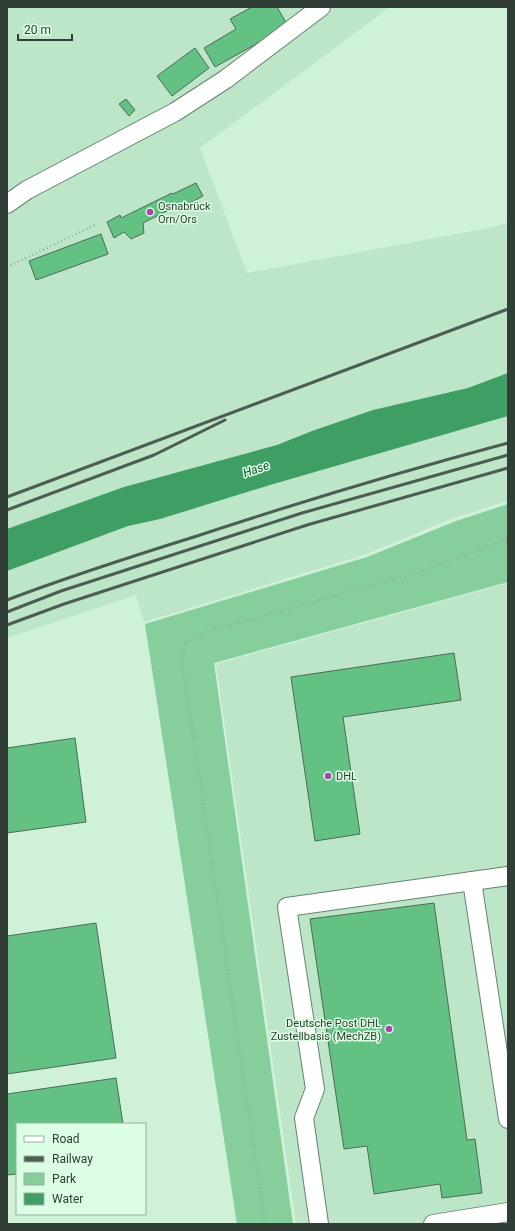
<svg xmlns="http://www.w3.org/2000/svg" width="515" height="1231" viewBox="0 0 515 1231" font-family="Roboto,sans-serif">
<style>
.built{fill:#bde5c8}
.green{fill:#86cf9d}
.water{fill:#3e9e63}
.building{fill:#63c183;stroke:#4d6b56}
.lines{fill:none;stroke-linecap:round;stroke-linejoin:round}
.minor-casing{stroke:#65846e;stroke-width:20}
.path{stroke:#94ae9b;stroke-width:2.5;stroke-dasharray:1 3;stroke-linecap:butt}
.minor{stroke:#fff;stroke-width:18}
.rail{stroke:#4c5d51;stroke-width:3}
.poi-dot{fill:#a844aa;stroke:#dcfee5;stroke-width:1.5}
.labels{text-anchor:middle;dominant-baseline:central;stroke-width:3;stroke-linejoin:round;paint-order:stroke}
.poi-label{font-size:11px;fill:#313e35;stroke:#dcfee5;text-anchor:start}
.water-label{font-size:12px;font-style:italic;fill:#045029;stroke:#dcfee5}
</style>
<rect width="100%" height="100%" fill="#cff1d8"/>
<!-- built -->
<g class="built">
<polygon points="7,7 390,7 200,148 247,273 489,228 508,223 508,501 451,519 364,555 144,622 136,595 7,638"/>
<polygon points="508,583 508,1224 296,1224 216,664"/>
</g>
<!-- green -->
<polygon class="green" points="508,504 508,582 214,663 293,1224 237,1224 145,624 367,557 456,521"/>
<!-- water -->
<polygon class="water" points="508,373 508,416 270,485 160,519 128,526 7,571 7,529 124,487 277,445 312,431 373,410 468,388"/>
<!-- building -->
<g class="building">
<polygon points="252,7 277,7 288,26 215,67 204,48 236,29 230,19"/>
<polygon points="195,48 209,68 172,96 157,76"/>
<polygon points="126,99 135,110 129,116 119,104"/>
<polygon points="196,183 203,196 179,209 177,206 143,223 144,233 131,239 124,232 114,238 107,222 120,215 121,218 172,193 173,194"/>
<polygon points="101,234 108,254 36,280 29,261"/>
<polygon points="454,653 461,700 343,717 360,834 315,841 291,677"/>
<polygon points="75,738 86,822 7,833 7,748"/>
<polygon points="434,903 467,1140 475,1139 482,1193 442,1198 440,1184 374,1194 367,1146 344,1149 310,919"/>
<polygon points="96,923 116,1058 7,1074 7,936"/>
<polygon points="116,1078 123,1124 17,1124 17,1174 7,1175 7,1094"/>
</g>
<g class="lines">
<!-- minor casing -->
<g class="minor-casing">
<g id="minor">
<polyline points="7,204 27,190 175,112 226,79 321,7"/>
<polyline points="472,881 508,1119"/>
<polyline points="319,1224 304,1118 315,1089 287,907 508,876"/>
<polyline points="433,1224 508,1212"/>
</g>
</g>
<!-- path -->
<g class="path">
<polyline points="7,267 97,224"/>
<polyline points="265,1224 182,659 186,643 202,633 419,572 508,539"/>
</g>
<!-- minor -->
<use href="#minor" class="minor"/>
<!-- rail -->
<g class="rail">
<polyline points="7,497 508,309"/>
<polyline points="7,510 154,455 225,420"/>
<path d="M7,600C70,576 133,556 197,536C300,502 403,471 508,443"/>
<polyline points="7,612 61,591 302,513 508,455"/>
<polyline points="7,625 64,604 307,525 508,468"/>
</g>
</g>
<!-- markers -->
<g class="poi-dot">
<circle cx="150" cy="212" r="4"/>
<circle cx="328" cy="776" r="4"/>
<circle cx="389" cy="1029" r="4"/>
</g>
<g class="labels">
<!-- poi labels -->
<g class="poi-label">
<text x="158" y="206">Osnabrück<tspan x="158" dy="13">Orn/Ors</tspan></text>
<text x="336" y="776">DHL</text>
<text x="381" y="1023" text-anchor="end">Deutsche Post DHL<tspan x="381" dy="13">Zustellbasis (MechZB)</tspan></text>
</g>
<!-- water labels -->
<g class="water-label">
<text transform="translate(256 469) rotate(-19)">Hase</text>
</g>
</g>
<!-- border -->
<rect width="515" height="1231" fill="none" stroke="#313e35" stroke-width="16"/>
<!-- legend -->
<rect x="16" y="1123" width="130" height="92" fill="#dcfee5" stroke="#98b19f"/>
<rect x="24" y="1136" width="20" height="6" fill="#ffffff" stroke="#98b19f"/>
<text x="52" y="1143" font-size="12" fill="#313e35">Road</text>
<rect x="24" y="1156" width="20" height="6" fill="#4c5d51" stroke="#98b19f"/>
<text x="52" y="1163" font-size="12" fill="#313e35">Railway</text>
<rect x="24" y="1173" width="20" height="12" fill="#86cf9d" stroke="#98b19f"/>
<text x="52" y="1183" font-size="12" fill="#313e35">Park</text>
<rect x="24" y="1193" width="20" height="12" fill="#3e9e63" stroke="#98b19f"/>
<text x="52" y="1203" font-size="12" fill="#313e35">Water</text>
<!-- scale -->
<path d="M18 34v6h54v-6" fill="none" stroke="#313e35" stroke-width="2"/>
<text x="24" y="34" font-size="12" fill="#313e35" stroke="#dcfee5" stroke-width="3" paint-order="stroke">20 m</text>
</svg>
